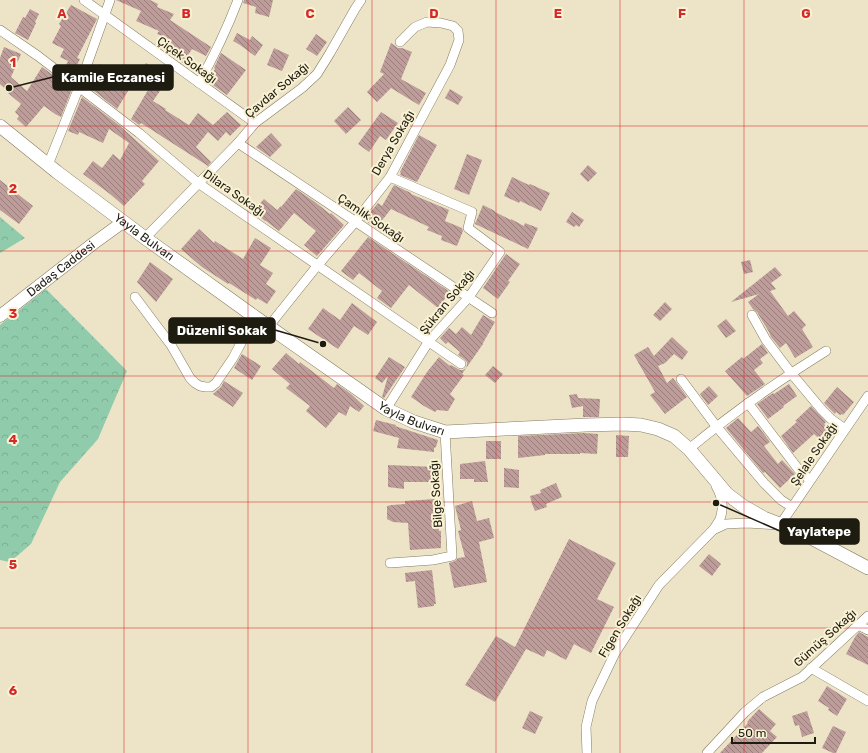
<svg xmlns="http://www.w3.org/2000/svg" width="868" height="753" viewBox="0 0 868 753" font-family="Rubik,sans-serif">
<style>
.forest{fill:url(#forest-crowns)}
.building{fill:url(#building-back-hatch)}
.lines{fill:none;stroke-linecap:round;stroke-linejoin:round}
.minor-casing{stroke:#847c61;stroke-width:10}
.tertiary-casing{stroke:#847c61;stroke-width:13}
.secondary-casing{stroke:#847c61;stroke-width:14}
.minor{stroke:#fff;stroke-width:9}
.tertiary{stroke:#fff;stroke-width:12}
.secondary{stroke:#fff;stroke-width:13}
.grid{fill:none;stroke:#d62828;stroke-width:1;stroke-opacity:0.55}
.labels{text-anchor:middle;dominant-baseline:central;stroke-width:4;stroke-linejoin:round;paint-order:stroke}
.street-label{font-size:12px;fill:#1e1b10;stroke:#faf2d4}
.grid-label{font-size:13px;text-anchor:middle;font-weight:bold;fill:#d62828;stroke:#faf2d4;stroke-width:4;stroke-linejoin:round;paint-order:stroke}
.leader{fill:none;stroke:#1e1b10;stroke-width:1.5}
.callout-dot{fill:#1e1b10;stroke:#faf2d4;stroke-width:1.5}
.callout{fill:#1e1b10;stroke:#1e1b10;stroke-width:1.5}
.callout-label{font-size:13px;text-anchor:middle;font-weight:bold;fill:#fff}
</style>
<defs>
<pattern id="forest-crowns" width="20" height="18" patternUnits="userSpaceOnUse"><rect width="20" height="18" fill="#90ccac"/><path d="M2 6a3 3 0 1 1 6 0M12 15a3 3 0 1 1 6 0" fill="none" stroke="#7caf93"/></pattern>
<pattern id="building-back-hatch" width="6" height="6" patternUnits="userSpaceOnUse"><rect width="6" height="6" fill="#bd9c9a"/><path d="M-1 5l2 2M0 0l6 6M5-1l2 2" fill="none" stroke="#997e7c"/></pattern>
</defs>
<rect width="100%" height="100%" fill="#ede4c7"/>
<!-- forest -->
<g class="forest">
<polygon points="0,217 25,238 0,253"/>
<polygon points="46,289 127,371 98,439 60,482 31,544 10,562 0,560 0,325"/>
</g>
<!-- building -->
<g class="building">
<polygon points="116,0 150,0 158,4 157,7 174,14 170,20 211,47 206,56 192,49 183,63 165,51 172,40 157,34 159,31 136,21 141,11"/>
<polygon points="244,0 273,0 269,17 255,13 256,7 243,3"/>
<polygon points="71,5 97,19 77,58 80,59 72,75 64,68 68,61 60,57 64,49 52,43 61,26 59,24"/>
<polygon points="30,9 39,14 35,22 36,23 28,40 15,33 23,17 25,18"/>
<polygon points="237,33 250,40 252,36 263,45 255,56 240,45 233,41"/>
<polygon points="316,34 327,42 317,56 306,49"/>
<polygon points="391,43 398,48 402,48 412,52 401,79 426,93 419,105 391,88 377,102 367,92 384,74 380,72"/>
<polygon points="4,47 21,54 11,77 27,91 42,67 72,89 61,117 55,114 44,106 26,127 17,119 19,116 15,112 21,104 8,93 9,92 0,84 0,58"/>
<polygon points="274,48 289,55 282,71 267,65"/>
<polygon points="221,53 246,70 227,95 207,81 215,69 214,68"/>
<polygon points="146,63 169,78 153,101 166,109 165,110 189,125 198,113 213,125 227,112 241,125 230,136 226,132 218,141 208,132 196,147 211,162 208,166 141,123 139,125 131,119 148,90 134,81"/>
<polygon points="99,64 133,83 117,109 89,87"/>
<polygon points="450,89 463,97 458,105 445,98"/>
<polygon points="82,97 120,126 159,161 142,181 145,184 124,206 110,194 83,174 93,161 102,168 113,154 120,160 129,143 109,129 103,143 79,132 78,135 68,131"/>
<polygon points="348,107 361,120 346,134 334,121"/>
<polygon points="381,112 398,123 386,140 380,136 369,152 358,144"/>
<polygon points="271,133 282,145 270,157 256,147"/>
<polygon points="419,135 437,145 417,182 400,175 401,173 400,172"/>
<polygon points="467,154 482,160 469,195 454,189"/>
<polygon points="588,165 597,173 588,182 580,174"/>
<polygon points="512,177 529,185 530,184 550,193 541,211 520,201 519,203 504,196"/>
<polygon points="0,180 33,206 19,224 0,210"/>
<polygon points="394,185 411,193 411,194 449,210 445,221 462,228 463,231 457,246 441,240 442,236 427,230 429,227 391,209 376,228 364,220 378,203 382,206"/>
<polygon points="296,189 315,202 330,214 331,213 344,225 317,256 304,245 316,231 294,213 279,231 266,221 265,221 253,211 264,199 277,210 281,206 281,207"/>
<polygon points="483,205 495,211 495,212 511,220 511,219 524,226 525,223 538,228 528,249 475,224"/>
<polygon points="572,212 584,220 579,227 576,225 574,227 566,222"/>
<polygon points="199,229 214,243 215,241 243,259 255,238 271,248 260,265 273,273 266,284 276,291 267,304 257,298 256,300 229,283 228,284 202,267 181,249"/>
<polygon points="368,237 450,292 438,308 409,285 391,308 377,298 382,291 359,273 353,280 341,271"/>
<polygon points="506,254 520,264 508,281 510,282 498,299 483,288"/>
<polygon points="750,260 753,272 744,274 741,262"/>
<polygon points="150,262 173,279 156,302 137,282"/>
<polygon points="775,267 782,275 771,283 776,289 770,291 788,316 794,311 806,325 802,329 813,347 795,358 786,343 780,348 771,337 769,332 757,312 753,309 748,302 759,294 731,302"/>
<polygon points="665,302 672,309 660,321 653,315"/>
<polygon points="352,303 377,322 368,335 354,326 338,349 308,329 323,308 340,320"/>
<polygon points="483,315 495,322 483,343 483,344 462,374 464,375 450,394 455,399 448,411 437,410 435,412 424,406 411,397 427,372 439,357 450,366 451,365 460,370 463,370 466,368 467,365 467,362 464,359 458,355 460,352 448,342 446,344 440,338 449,328 456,334 462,327 471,335"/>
<polygon points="726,319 736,331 726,338 717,326"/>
<polygon points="672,337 688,352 682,360 674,354 665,363 658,366 667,383 673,378 687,397 665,414 650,395 655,392 634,355 648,347 654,356"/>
<polygon points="762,344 768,353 760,359 763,363 754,370 765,384 747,396 725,371 742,357 743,359"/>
<polygon points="286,353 299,364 300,362 334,388 337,384 351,394 364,406 359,412 350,406 346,416 339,412 326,428 306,411 310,406 286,388 290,384 272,369"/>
<polygon points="242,354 261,366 252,380 234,368"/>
<polygon points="389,357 405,367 384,398 382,397 388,376 382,383 375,378"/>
<polygon points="493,366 503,374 495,383 485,375"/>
<polygon points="224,381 243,393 233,407 213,394 221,387"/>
<polygon points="789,384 797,396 783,406 784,407 768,419 757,404 773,393 774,394"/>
<polygon points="709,386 718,396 708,405 700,394"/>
<polygon points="837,387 854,402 843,415 842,414 840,415 836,412 835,414 824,403"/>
<polygon points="577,394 578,398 600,399 599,417 583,417 583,406 572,408 569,395"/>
<polygon points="811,406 826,422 824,424 835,433 826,445 814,434 793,453 781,436 797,422 795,421"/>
<polygon points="738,418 751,432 758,426 770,442 764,446 778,464 782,460 795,474 780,488 765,472 763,473 726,428"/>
<polygon points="376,420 396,425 395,426 438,440 436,447 434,448 434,452 397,448 399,438 373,431"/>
<polygon points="584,433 598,434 597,454 580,453 580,454 545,454 545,455 518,458 518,436"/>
<polygon points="616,435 629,436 628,457 616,457"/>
<rect x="486" y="441" width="15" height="18"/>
<polygon points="485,461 488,482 474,482 474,479 460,479 460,464"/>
<polygon points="388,465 435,467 436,482 404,482 404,489 388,487"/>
<polygon points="504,468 519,470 519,488 504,487"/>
<polygon points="556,483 562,497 546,504 547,507 535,511 532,504 530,496 541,493 540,490"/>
<polygon points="436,499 439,531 441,531 441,548 410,550 408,523 393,522 387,519 387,506 392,505 405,504 405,501"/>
<polygon points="472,501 477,521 489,518 494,538 479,542 487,582 454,588 449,563 455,561 458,558 465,557 458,531 461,530 455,506"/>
<polygon points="569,539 616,563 597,599 614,607 591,653 574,644 566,660 547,650 544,657 526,649 495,702 465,685 496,636 515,647"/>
<polygon points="709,554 721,564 712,576 699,566"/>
<polygon points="432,570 436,604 434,604 434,606 418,608 415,581 406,582 405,573"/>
<polygon points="859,632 868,637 868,665 846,654 855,637"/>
<polygon points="827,686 847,699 837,716 828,710 829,708 818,701"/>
<polygon points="759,709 776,724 770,731 777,737 762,753 720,753 748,723 747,722"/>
<polygon points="530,711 543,717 535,734 522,728"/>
<polygon points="807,711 814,733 802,737 799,725 795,726 792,716"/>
<polygon points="833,726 846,732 836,753 833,753 822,748"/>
</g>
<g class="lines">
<!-- minor casing -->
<g class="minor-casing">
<g id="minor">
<polyline points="84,0 255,123"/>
<polyline points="0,30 38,56 139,133 198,183 461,364"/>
<path d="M199,83C214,56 227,29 238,0"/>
<polyline points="238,143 492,313"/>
<polyline points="48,165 79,87 110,0"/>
<polyline points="145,238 238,143 255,123 302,88 317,74 330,53 355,9 361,0"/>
<polyline points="135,297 171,345 190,378 195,383 200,386 206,387 211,387 216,383 233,358 255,317"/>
<polyline points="752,315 766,340 791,373 822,410 831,419 845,429"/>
<polyline points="269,326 317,266 355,222 390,177 450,65 459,40 458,31 453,26 441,23 427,22 415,27 400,42"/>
<polyline points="681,379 716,426 764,483 781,500 792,507"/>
<polyline points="748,403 799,470 810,480"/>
<polyline points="386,409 429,341 469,297 500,252 468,228 472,212 390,177"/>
<path d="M689,449C732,413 778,381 826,351"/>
<path d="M716,486C722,496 724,508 720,519C718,523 715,527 713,530L726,524L746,523L780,525L868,396"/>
<polyline points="390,563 433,560 452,556 445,432"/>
<polyline points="858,625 868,630"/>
<polyline points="811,668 868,701"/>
<polyline points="587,753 586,727 592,701 615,653 659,585 713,530"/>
<polyline points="707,753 745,712 763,697 802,677 868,616"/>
</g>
</g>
<!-- tertiary casing -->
<g class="tertiary-casing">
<g id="tertiary">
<path id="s1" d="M0,316L94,243L123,222"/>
</g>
</g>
<!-- secondary casing -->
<g class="secondary-casing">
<g id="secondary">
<path id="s2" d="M0,126L57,172L145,238L255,317L386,409L414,422L445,432L586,425L623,424L641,425L658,429L674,436L689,449L727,494L743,506L764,518L800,532L868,568"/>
</g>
</g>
<!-- minor -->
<use href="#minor" class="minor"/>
<!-- tertiary -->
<use href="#tertiary" class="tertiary"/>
<!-- secondary -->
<use href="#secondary" class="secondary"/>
</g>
<!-- grid -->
<path class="grid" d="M124,0V753M248,0V753M372,0V753M496,0V753M620,0V753M744,0V753M0,126H868M0,251H868M0,376H868M0,502H868M0,628H868"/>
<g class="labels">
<!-- street labels -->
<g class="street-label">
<text transform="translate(187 60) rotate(36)">Çiçek Sokağı</text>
<text transform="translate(277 90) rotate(-40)">Çavdar Sokağı</text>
<text transform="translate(393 143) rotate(-60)">Derya Sokağı</text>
<text transform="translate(234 193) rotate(35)">Dilara Sokağı</text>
<text transform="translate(371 218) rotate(34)">Çamlık Sokağı</text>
<text stroke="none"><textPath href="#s2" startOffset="182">Yayla Bulvarı</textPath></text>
<text stroke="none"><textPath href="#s1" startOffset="77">Dadaş Caddesi</textPath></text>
<text transform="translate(447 302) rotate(-51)">Şükran Sokağı</text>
<text stroke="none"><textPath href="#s2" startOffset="506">Yayla Bulvarı</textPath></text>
<text transform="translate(814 454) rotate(-56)">Şelale Sokağı</text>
<text transform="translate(436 494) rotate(-94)">Bilge Sokağı</text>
<text transform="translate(620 626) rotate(-59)">Figen Sokağı</text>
<text transform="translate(825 638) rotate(-42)">Gümüş Sokağı</text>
</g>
</g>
<g class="grid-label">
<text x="62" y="18">A</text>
<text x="186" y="18">B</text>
<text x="310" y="18">C</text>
<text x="434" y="18">D</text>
<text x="558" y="18">E</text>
<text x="682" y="18">F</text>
<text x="806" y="18">G</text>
<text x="13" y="67">1</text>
<text x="13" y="193">2</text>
<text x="13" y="318">3</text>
<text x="13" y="444">4</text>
<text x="13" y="569">5</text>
<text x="13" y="695">6</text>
</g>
<!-- callouts -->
<path class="leader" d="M9 88L53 77M323 344L275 330M716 503L780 531"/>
<g class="callout-dot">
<circle cx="9" cy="88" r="4"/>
<circle cx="323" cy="344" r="4"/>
<circle cx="716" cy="503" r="4"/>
</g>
<g class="callout">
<rect x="53" y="65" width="120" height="25" rx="4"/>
<rect x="169" y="318" width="106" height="25" rx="4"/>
<rect x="780" y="519" width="79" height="25" rx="4"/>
</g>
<g class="callout-label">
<text x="113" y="82">Kamile Eczanesi</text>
<text x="222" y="335">Düzenli Sokak</text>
<text x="819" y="536">Yaylatepe</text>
</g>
<!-- scale -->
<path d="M732 737v6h83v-6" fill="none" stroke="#1e1b10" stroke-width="2"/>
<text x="738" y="737" font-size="12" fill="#1e1b10" stroke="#faf2d4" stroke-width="3" paint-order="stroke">50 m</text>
</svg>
